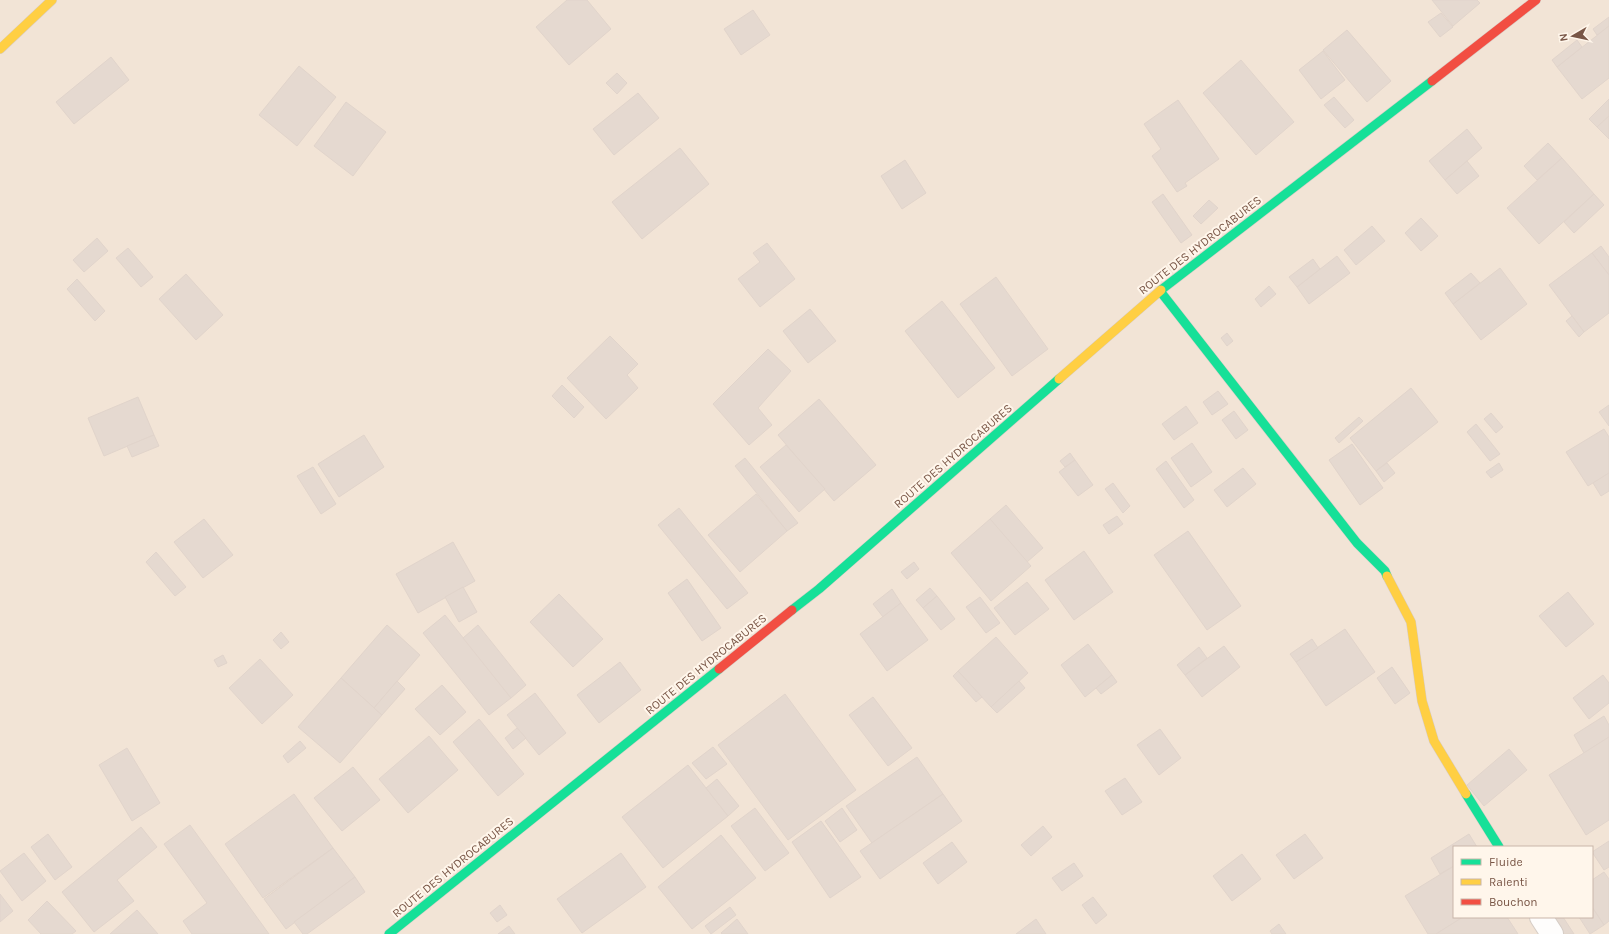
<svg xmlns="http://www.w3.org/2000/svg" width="1609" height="934" viewBox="0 0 1609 934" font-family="Karla,sans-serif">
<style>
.residential{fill:#f2e4d6;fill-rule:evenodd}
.building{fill:#e5d9d0;stroke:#e1d4cb}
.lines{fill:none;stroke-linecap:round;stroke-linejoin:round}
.street-casing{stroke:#d6cdc6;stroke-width:24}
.fast-casing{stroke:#d7ccc6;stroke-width:10}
.slow-casing{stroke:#d7ccc6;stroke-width:10}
.jam-casing{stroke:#d7ccc6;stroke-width:10}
.street{stroke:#fefdfc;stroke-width:22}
.fast{stroke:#16e098;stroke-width:9}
.slow{stroke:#ffcf43;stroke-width:9}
.jam{stroke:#f24e42;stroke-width:9}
.labels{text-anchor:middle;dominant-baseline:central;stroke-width:4;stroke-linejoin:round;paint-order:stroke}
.street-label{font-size:12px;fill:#795646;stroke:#fff6eb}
</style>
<rect width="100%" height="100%" fill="#f8f1e9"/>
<!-- residential -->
<path class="residential" d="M0,0H1609V934H0ZM1454,847H1592V917H1454Z"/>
<!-- building -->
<g class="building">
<polygon points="567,0 587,0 611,29 569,65 536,27"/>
<polygon points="1432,0 1477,0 1480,3 1453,26"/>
<polygon points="753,10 770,35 741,55 724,29"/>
<polygon points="1441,13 1453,27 1440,37 1428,22"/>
<polygon points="1609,17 1609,26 1597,35 1593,29"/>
<polygon points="1609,26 1609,78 1582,99 1557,67"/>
<polygon points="1347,30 1391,81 1367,102 1323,50"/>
<polygon points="1577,40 1582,47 1557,67 1552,60"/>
<polygon points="1323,51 1345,80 1321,99 1299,70"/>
<polygon points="111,57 129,80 74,124 56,102"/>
<polygon points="1241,60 1294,122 1256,155 1203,93"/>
<polygon points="299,66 336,97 297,146 259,115"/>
<polygon points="617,73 627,83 617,94 606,83"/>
<polygon points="638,93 659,118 614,155 593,129"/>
<polygon points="1334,97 1354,120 1345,128 1324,105"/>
<polygon points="1609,99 1609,116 1597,127 1589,119"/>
<polygon points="1178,100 1219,159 1185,183 1187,186 1177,192 1152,156 1161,149 1144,124"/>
<polygon points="346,102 386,132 353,176 314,146"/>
<polygon points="1609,116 1609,139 1597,127"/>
<polygon points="1467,129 1482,148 1445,180 1429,161"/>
<polygon points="1548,143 1562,158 1537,180 1524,166"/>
<polygon points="680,148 709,184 642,239 612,202"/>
<polygon points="1562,158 1594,194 1539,244 1507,208"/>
<polygon points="905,160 926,193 902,209 881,176"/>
<polygon points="1467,161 1479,176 1457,194 1445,180"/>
<polygon points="1163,194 1192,235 1181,243 1152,202"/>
<polygon points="1594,194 1604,205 1574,233 1564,222"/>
<polygon points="1209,200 1218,208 1201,224 1193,216"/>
<polygon points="1421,218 1438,236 1421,251 1405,233"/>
<polygon points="1372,226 1385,241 1356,265 1344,250"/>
<polygon points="97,238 108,251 84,272 73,260"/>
<polygon points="767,243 795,279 760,307 738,279 760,262 753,253"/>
<polygon points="1601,246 1609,257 1609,275 1592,253"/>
<polygon points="128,248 153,277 141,287 116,258"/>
<polygon points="1592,253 1609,275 1609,313 1584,332 1549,285"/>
<polygon points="1337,256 1350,273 1309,304 1297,287"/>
<polygon points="1313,259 1320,269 1297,287 1289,277"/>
<polygon points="1500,268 1527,304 1481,340 1453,304"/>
<polygon points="1471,273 1480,283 1453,304 1445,293"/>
<polygon points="186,274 223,315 196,340 159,299"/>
<polygon points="996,277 1048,349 1012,376 960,304"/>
<polygon points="77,279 105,311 95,321 67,289"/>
<polygon points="1269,286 1276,294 1261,307 1255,299"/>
<polygon points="942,301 995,368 958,398 905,331"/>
<polygon points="810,309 836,341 808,363 783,331"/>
<polygon points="1572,316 1584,332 1579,337 1566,321"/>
<polygon points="1227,333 1233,341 1227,346 1221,338"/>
<polygon points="610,336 638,364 627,375 638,388 606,419 567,378"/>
<polygon points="768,349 791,371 758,408 772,425 749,445 713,404"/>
<polygon points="562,385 584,407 574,418 552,396"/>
<polygon points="1411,388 1438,422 1376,471 1350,438"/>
<polygon points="1218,391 1228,404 1212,415 1203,402"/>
<polygon points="138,397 154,435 104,456 88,418"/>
<polygon points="819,399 876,465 834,501 778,435"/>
<polygon points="1609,405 1609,426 1599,412"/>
<polygon points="1186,406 1198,423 1174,440 1162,424"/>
<polygon points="1234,411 1248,430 1236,439 1222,420"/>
<polygon points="1491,413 1503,427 1496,433 1484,419"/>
<polygon points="1359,417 1363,421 1339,443 1335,438"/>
<polygon points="1476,424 1500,454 1490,461 1467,432"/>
<polygon points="1604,429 1609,437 1609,473 1588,486 1566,452"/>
<polygon points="154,435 159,446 132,457 127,446"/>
<polygon points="364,435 384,467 339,497 318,464"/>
<polygon points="1192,443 1212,472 1191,487 1171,458"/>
<polygon points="1352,444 1383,488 1360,505 1329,460"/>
<polygon points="786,445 825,489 799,512 760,467"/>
<polygon points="1070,453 1075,460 1065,467 1060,461"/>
<polygon points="745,458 798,523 787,531 735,466"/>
<polygon points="1075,460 1093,485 1078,496 1059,472"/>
<polygon points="1166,461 1194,500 1184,508 1156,469"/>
<polygon points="1387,463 1395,473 1384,482 1376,471"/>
<polygon points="1499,463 1503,470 1491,478 1486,472"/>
<polygon points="313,467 336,504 321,514 297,476"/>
<polygon points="1243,468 1256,484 1227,507 1214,490"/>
<polygon points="1609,473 1609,491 1601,496 1593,483"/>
<polygon points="1113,483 1130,506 1123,513 1105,489"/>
<polygon points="756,494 787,531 740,572 708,535"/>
<polygon points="1006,505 1043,548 1027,562 990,519"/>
<polygon points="679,508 748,593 727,609 658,525"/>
<polygon points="1117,516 1123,524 1109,534 1103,525"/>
<polygon points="204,519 233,555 203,578 174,542"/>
<polygon points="990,519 1031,566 991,601 951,553"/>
<polygon points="1188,531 1241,606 1207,630 1154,555"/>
<polygon points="453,542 475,581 418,613 396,574"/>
<polygon points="1084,551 1113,592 1074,620 1045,580"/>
<polygon points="156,552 186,587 175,596 146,562"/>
<polygon points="914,562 919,569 907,579 901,572"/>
<polygon points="687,579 721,628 702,641 668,593"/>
<polygon points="1027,582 1049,609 1015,635 994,608"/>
<polygon points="463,587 477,612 459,622 445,597"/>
<polygon points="930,588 937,596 923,608 916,600"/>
<polygon points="892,589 901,603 883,617 873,604"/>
<polygon points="1568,592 1594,624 1566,647 1539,616"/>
<polygon points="559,594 603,639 573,667 530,622"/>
<polygon points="937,596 955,619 941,630 923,608"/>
<polygon points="980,597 1000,623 986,633 966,607"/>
<polygon points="901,603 928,640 887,671 860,634"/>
<polygon points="445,615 511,698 489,715 423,633"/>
<polygon points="387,625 420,655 374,708 341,678"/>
<polygon points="478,625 526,685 511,698 463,638"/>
<polygon points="1345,629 1375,672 1326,706 1296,662"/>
<polygon points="281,632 289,642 281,649 273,640"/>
<polygon points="996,637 1028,673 991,707 958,671"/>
<polygon points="1312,639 1318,648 1296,662 1290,654"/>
<polygon points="1088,644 1112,675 1085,697 1061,665"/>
<polygon points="1224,646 1240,667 1202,697 1185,675"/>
<polygon points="1199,647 1207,658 1185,675 1177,665"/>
<polygon points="223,655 227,663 218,667 214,660"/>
<polygon points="260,659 293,695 262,724 229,688"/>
<polygon points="620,662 641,690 599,723 577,695"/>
<polygon points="1392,667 1410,693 1395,704 1377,678"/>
<polygon points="958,671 982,697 976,702 953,676"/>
<polygon points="1112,675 1117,682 1101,694 1096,688"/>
<polygon points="1603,675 1609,683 1609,703 1589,719 1573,698"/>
<polygon points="341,678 382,715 340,763 298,727"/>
<polygon points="397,681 405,689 382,715 374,708"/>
<polygon points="1019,681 1025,688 997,713 991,707"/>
<polygon points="442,685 466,712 440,735 415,709"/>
<polygon points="535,693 566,733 539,755 507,715"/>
<polygon points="785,694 856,790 788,840 718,745"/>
<polygon points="873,697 912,748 888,766 849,715"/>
<polygon points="1604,716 1609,725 1609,737 1584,753 1574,735"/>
<polygon points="479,719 524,774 498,796 453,742"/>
<polygon points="517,728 526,738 513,749 505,738"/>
<polygon points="1160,729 1181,758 1159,775 1137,745"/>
<polygon points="429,736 458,770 408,813 379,779"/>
<polygon points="1609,737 1609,820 1586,835 1549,775"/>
<polygon points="300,741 306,748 288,763 283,756"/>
<polygon points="713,747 727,764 706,779 692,763"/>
<polygon points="127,748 160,803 132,821 99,765"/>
<polygon points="1509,749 1527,770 1484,806 1467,785"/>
<polygon points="917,757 943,794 872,843 846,806"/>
<polygon points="688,765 728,816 663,868 622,817"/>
<polygon points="353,767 380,800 342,831 314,798"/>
<polygon points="1125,778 1142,802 1122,815 1105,791"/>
<polygon points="717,779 739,806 728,816 706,788"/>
<polygon points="294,794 333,848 263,898 225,844"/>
<polygon points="943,794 962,821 880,879 860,851"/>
<polygon points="755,808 789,853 765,871 731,826"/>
<polygon points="842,808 857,830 840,842 825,821"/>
<polygon points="821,821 861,877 830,898 792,842"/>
<polygon points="190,825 269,934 192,934 183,921 207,903 164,844"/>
<polygon points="1043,826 1052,837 1031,856 1021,845"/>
<polygon points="141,827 157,847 117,880 134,901 94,932 62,892"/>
<polygon points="48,834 72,867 55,880 31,847"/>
<polygon points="1305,834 1323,858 1294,879 1276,855"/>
<polygon points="1469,834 1477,847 1454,847 1454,866 1440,874 1431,858"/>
<polygon points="721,835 756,878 692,929 658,887"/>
<polygon points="1609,841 1609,867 1604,870 1592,852"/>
<polygon points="952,842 967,862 938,884 923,863"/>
<polygon points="333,848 355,877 286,929 264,899"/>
<polygon points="24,853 46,881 22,901 0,871"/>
<polygon points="621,853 646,887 582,933 557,899"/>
<polygon points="1242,854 1261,879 1232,901 1213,876"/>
<polygon points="1074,863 1083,876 1062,891 1052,878"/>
<polygon points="1454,866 1454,917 1463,917 1436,934 1428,934 1405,896"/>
<polygon points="1604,872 1609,879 1609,921 1604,925 1592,907 1592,880"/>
<polygon points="355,877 365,892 307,934 303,934 294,922"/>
<polygon points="0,894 13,911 0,922"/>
<polygon points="1093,897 1107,915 1096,924 1082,905"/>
<polygon points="47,901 76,931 72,934 41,934 28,920"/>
<polygon points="500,905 507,915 497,922 490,913"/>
<polygon points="730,907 736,915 711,934 705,926"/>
<polygon points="1592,907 1604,925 1590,934 1579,917 1592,917"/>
<polygon points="137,910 158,934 110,934"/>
<polygon points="1463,917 1507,917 1518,934 1436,934"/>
<polygon points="1556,917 1563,917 1574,934 1561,934 1552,919"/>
<polygon points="737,919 748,934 722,934 721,933"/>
<polygon points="1036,919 1046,934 1016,934"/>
<polygon points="1279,924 1286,934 1272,934 1270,931"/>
<polygon points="509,926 515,934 498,934"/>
</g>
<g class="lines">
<!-- street casing -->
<g class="street-casing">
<polyline id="street" points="1541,917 1552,934"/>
</g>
<!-- fast casing -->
<g class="fast-casing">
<g id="fast">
<polyline points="1161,290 1432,81"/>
<polyline points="1160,291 1357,543 1385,571 1387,576"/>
<polyline points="792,610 819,589 1059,379"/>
<polyline points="1466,794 1499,847"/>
<polyline points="389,934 719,669"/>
</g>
</g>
<!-- slow casing -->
<g class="slow-casing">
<g id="slow">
<polyline points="0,49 52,0"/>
<polyline points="1059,379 1161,290"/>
<polyline points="1387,576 1411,622 1422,701 1434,741 1466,794"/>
</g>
</g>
<!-- jam casing -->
<g class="jam-casing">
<g id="jam">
<polyline points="1432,81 1536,0"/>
<polyline points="719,669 792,610"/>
</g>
</g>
<!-- street -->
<use href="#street" class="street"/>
<!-- fast -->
<use href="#fast" class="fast"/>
<!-- slow -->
<use href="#slow" class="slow"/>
<!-- jam -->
<use href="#jam" class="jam"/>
</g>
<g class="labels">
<!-- street labels -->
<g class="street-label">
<text transform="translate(1200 245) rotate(-38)">ROUTE DES HYDROCABURES</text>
<text transform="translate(953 456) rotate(-41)">ROUTE DES HYDROCABURES</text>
<text transform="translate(706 664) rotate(-39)">ROUTE DES HYDROCABURES</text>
<text transform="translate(453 867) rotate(-39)">ROUTE DES HYDROCABURES</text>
</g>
</g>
<!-- legend -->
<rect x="1453" y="846" width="140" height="72" fill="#fff6eb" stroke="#c9b6a9"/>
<rect x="1461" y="859" width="20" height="6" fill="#16e098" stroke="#c9b6a9"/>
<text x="1489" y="866" font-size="12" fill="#795646">Fluide</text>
<rect x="1461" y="879" width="20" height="6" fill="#ffcf43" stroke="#c9b6a9"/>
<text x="1489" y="886" font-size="12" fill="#795646">Ralenti</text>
<rect x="1461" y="899" width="20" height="6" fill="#f24e42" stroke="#c9b6a9"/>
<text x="1489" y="906" font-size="12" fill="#795646">Bouchon</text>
<!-- north arrow -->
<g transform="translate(1573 36) rotate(261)" stroke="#fff6eb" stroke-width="3" paint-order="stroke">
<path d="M0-3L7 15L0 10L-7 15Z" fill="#795646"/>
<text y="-6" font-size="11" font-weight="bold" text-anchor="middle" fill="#795646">N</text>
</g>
</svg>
